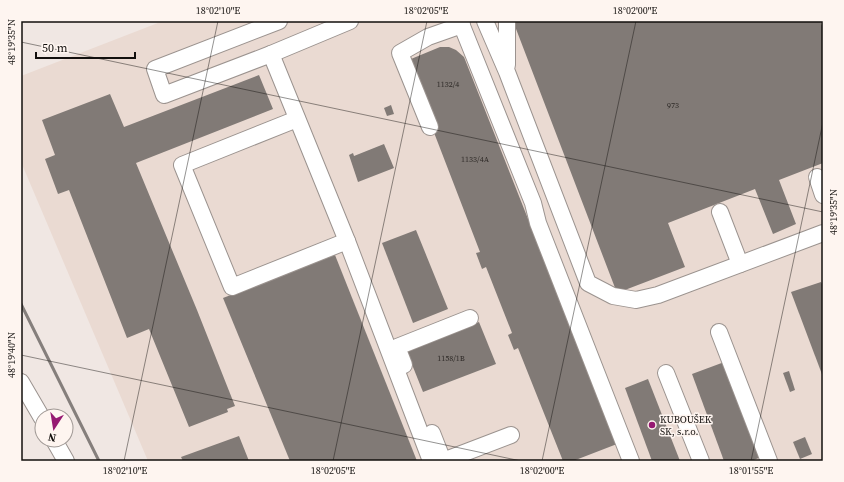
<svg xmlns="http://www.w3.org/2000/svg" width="844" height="482" viewBox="0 0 844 482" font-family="'Source Serif 4',serif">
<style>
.built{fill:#eadad2}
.building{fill:#817a76}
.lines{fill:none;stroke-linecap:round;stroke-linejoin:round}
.minor-casing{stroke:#9b938f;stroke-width:18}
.minor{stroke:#fff;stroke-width:16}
.rail{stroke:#857f7c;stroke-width:3}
.ticks{fill:none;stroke:#120f0d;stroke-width:1;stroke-opacity:0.45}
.poi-dot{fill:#961972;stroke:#fef5f0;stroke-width:1.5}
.labels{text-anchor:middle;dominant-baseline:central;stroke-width:3;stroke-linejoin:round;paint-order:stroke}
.number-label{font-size:8px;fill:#2e2a27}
.poi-label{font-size:10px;fill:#120f0d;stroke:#fef5f0;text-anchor:start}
.neatline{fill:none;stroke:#120f0d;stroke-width:1.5}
.ticks-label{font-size:10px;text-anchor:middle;fill:#120f0d}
</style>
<rect width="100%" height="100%" fill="#f0e7e3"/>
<!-- built -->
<polygon class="built" points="163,21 823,21 823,461 148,461 21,162 21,76"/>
<!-- building -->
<g class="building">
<polygon points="513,21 820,21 823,28 823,163 779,180 796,224 773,234 755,189 691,214 668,223 685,267 617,293"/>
<polygon points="440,47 449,47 456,50 464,57 617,444 573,461 563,461 518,348 514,350 508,335 512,333 486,267 482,269 476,253 480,252 433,130 438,127 411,59"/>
<polygon points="259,75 273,109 136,163 197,310 235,406 227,409 228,412 189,427 149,329 127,338 69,190 58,194 45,159 55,155 42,120 110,94 124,127"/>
<polygon points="391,105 394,114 387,116 384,108"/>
<polygon points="384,144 394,168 358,182 349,155 353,153 354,156"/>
<polygon points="416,230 448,309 413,323 382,243"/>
<polygon points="335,255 417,461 290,461 223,298"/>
<polygon points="821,282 823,286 823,377 791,292"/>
<polygon points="479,322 496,364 423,392 407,352"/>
<polygon points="727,361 764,456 751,461 724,461 692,374"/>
<polygon points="789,371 795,390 790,392 783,373"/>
<polygon points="648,379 680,461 652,461 625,388"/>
<polygon points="239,436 249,461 183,461 181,457"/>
<polygon points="805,437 812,454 800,459 793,442"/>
</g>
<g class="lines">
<!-- minor casing -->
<g class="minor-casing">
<g id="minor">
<polyline points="279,21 155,69 164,95 271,54 350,21"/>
<polyline points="460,21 533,203 538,223 631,461"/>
<polyline points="485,21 507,72 588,283 613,296 636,300 658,295 823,233"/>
<polyline points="271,54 347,241 431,461"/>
<polyline points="507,65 507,21"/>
<polyline points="297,119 182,165 232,287 347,241"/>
<polyline points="430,127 400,53 428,37 462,25"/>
<polyline points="817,177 823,195"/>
<polyline points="720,212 740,264"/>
<polyline points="719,332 769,461"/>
<polyline points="404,365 397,347 470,318"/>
<polyline points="666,373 701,461"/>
<polyline points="21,382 42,418"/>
<polyline points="432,433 443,461"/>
<polyline points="54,440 66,461"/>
<polyline points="443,461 511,435"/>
</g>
</g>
<!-- minor -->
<use href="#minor" class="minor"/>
<!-- rail -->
<polyline class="rail" points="21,304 99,461"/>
</g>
<!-- ticks -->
<path class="ticks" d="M21,42L823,212M21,355L521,461M124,461L218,21M333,461L427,21M542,461L636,21M751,461L823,122"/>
<!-- markers -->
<circle class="poi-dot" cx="652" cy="425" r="4"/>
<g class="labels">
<!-- number labels -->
<g class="number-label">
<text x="448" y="84">1132/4</text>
<text x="673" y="105">973</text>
<text x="475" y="159">1133/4A</text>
<text x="451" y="358">1158/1B</text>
</g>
<!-- poi labels -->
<g class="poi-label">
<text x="660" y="419">KUBOUŠEK<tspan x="660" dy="12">SK, s.r.o.</tspan></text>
</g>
</g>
<!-- border -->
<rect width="844" height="482" fill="none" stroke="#fef5f0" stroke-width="44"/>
<!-- north arrow -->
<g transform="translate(54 428) rotate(192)"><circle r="19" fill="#fef5f0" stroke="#a09995"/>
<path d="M0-3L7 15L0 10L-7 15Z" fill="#961972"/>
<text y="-6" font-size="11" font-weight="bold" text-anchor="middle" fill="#120f0d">N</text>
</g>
<!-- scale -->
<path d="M36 52v6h99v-6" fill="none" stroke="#120f0d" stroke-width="2"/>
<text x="42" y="52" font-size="12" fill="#120f0d" stroke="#fef5f0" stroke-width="3" paint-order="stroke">50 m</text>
<rect x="22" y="22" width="800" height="438" class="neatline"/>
<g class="ticks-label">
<text x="218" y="14">18°02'10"E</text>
<text x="426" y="14">18°02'05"E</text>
<text x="635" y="14">18°02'00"E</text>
<text transform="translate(11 42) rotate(-90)" y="4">48°19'35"N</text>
<text transform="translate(833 212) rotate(-90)" y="4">48°19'35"N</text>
<text transform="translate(11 355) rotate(-90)" y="4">48°19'40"N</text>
<text x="125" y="474">18°02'10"E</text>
<text x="333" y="474">18°02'05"E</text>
<text x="542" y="474">18°02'00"E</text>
<text x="751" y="474">18°01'55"E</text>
</g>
</svg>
